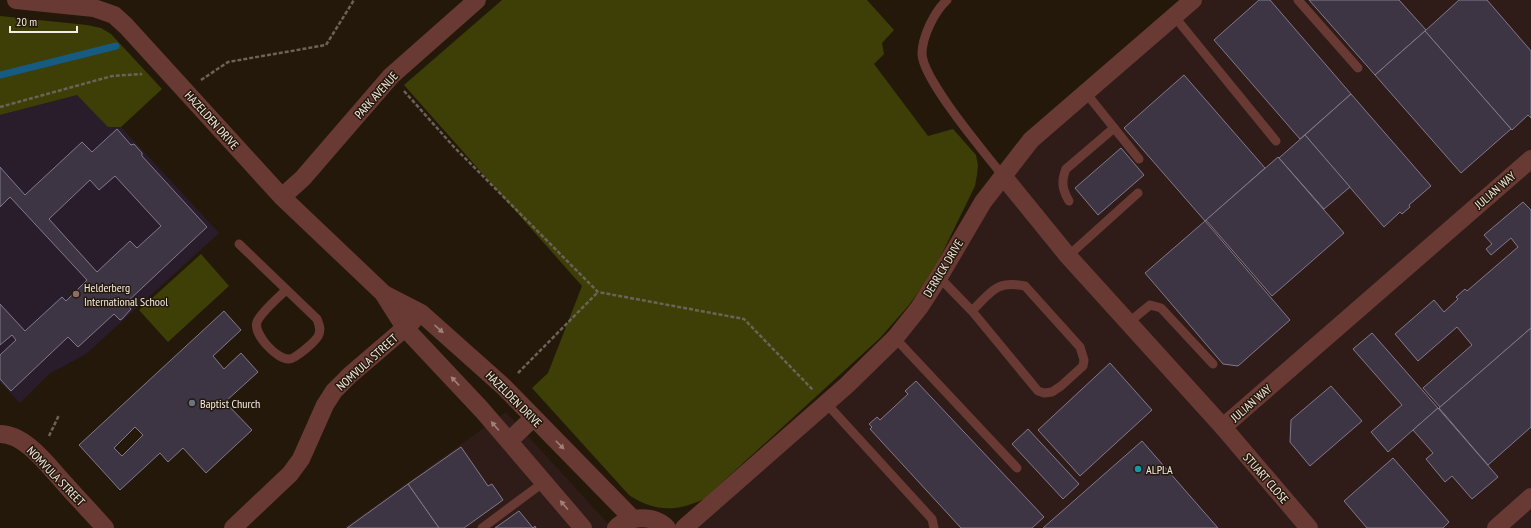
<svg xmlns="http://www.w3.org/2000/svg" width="1531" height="528" viewBox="0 0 1531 528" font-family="'PT Sans Narrow',sans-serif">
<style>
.industrial{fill:#2f1c19}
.education{fill:#291d2b}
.green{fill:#3d3f07}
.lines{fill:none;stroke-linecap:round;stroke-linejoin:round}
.stream{stroke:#155b82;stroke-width:7}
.building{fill:#3d3444;stroke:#82798b;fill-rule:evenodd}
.path{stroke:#6d6257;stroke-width:2.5;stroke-dasharray:4 2;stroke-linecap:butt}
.lane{stroke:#693a33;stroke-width:9}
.street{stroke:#693a33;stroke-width:18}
.oneway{fill:#a1817a}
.education-dot{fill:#8d6e63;stroke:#24180b;stroke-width:1.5}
.worship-dot{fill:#6b7280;stroke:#24180b;stroke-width:1.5}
.culture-dot{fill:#0f9aa8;stroke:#24180b;stroke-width:1.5}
.labels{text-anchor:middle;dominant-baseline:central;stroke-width:3;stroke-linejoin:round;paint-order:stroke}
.street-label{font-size:12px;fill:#f5ece4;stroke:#24180b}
.poi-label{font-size:12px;fill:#f5ece4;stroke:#24180b;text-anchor:start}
</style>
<rect width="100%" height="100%" fill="#24180b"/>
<!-- industrial -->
<g class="industrial">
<polygon points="1194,0 1531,0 1531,528 689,528 895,339 1032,141"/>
<polygon points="506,412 612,528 344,528"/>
</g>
<!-- education -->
<polygon class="education" points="77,95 108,126 121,127 219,233 86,354 49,374 20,403 0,382 0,115"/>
<!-- green -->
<g class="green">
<path d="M502,0H867L894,30L882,43L884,54L874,64L928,136L953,129L976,155L978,165L977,175L975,186L934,270L909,305L880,338L704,499C676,512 655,512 629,495L532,388L548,373L582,286L404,85Z"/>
<polygon points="0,16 87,25 101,28 111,34 162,89 121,127 108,127 77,95 0,115"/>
<polygon points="201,254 229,286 168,342 139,310"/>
</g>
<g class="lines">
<!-- stream -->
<polyline class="stream" points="0,75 116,46"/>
</g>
<!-- building -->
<g class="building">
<polygon points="1259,0 1270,0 1351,94 1300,139 1214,40"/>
<polygon points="1309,0 1399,0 1426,30 1375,75"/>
<polygon points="1459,0 1487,0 1531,51 1531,118 1528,115 1512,130 1425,31"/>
<polygon points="1425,31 1511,129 1461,173 1375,75"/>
<polygon points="1184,75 1265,168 1205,221 1124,128"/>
<polygon points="1351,94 1431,186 1409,205 1410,207 1402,214 1400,212 1384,227 1305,135"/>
<path d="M117,129L131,145L134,144L142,153V156L207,227L126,303L131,309L122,319L120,320L114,314L78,347L68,337L11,391L0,379V355L16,340L12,335L0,345V304L25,331L62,297L66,301L87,280L10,197L0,207V167L25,195L82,142L92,152ZM115,176L161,226L137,248L130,241L97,272L49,219L90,180L99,190Z"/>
<polygon points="1305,135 1350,187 1324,209 1279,158"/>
<polygon points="1121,148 1144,175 1098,215 1075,188"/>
<polygon points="1278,157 1344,233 1272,296 1206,220"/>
<polygon points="1523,202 1531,210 1531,328 1440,407 1423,388 1472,345 1457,327 1418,361 1395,334 1434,300 1444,312 1458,299 1456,297 1465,289 1467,291 1518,247 1511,238 1491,255 1486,249 1492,244 1484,235"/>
<polygon points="1205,221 1290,320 1238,366 1223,364 1145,273"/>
<path d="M224,311L241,330L213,356L224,369L241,353L258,372L225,402L252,430L206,473L183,448L168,462L160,453L120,490L79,445ZM135,427L143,435L122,456L114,448Z"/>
<polygon points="1531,328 1531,427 1488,465 1439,408"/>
<polygon points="1372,333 1438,408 1388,452 1371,432 1402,405 1353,349"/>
<polygon points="1110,363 1152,410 1080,476 1038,430"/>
<polygon points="916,381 1044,517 1032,528 961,528 870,429 872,427 869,424 877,417 880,420 908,394 905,391"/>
<polygon points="1331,386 1362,421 1310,466 1290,442 1291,420"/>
<polygon points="1438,408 1498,477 1472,499 1452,476 1445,482 1426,459 1433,453 1413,430"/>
<polygon points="1028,429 1079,484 1063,499 1012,444"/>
<polygon points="1142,441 1218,528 1043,528"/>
<polygon points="461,447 488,486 492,484 503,500 464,528 439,528 408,484"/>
<polygon points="1393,458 1449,522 1443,528 1367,528 1344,501"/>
<polygon points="408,484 439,528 347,528"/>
<polygon points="519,511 533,528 535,526 536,528 495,528"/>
</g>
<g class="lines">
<!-- path -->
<g class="path">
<polyline points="201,80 228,62 326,45 354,0"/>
<polyline points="404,91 454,147 598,292 744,319 813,390"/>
<polyline points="0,107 112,76 142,74"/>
<polyline points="518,373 598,292"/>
<polyline points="49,436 59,415"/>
</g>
<!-- lane -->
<g class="lane">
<path d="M947,0C934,12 922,37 922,54C923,80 985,153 1003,176"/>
<polyline points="1298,0 1358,68"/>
<polyline points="1174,16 1276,141"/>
<polyline points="1086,93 1139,159"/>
<path d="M1069,201C1062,189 1061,181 1066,169L1114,128"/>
<path d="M239,244L317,319C319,324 321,329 319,334C318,340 295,359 289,359C277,360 253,334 257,322C261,312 278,298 286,290"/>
<polyline points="1068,256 1138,193"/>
<path d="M939,277L972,311L1038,391L1044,393L1052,392L1061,386L1083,366L1084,360L1080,347L1025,286C996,280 991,292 972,311"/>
<polyline points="1128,323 1150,305 1161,308 1213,364"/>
<polyline points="895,338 1017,468"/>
<polyline points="826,403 932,519 934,528"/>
<polyline points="482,528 544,482"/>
</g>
<!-- street -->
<g class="street">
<polyline points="16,0 94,8 114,15 126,26 282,197 383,293 405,328 482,410 583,528"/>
<polyline points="1003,176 1068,256 1223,427 1309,528"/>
<polyline points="282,197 303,178 391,76 477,0"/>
<polyline points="384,294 421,313 504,387 633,519"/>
<polyline points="1223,427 1531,159"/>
<path d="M0,434C26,434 49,467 65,484C78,499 92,513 105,528"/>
<polyline points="509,441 533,418"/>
<polyline points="233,528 290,474 301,459 325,405 334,391 350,375 413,321"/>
<path d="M616,528C629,515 655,515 667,528"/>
<polyline points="684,528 847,385 895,338 919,308 939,277 983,202 1031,140 1193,0"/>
<polyline points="1496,528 1531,497"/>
</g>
</g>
<!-- one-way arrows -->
<defs><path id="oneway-solid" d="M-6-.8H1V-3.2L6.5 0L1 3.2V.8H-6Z"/></defs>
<g class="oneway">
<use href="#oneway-solid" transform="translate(439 329) rotate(42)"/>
<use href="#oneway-solid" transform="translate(455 381) rotate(-133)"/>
<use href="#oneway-solid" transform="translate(495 426) rotate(-131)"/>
<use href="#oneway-solid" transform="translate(560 445) rotate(45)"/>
<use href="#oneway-solid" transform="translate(564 505) rotate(-131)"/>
</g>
<!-- markers -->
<circle class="education-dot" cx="76" cy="294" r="4"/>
<circle class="worship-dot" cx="192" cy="403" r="4"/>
<circle class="culture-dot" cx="1138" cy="469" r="4"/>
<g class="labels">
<!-- street labels -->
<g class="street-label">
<text transform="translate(376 95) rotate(-48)">PARK AVENUE</text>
<text transform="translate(212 120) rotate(48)">HAZELDEN DRIVE</text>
<text transform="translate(1495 190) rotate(-41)">JULIAN WAY</text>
<text transform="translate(943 268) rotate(-59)">DERRICK DRIVE</text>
<text transform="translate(367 362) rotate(-42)">NOMVULA STREET</text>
<text transform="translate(514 399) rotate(45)">HAZELDEN DRIVE</text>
<text transform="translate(1251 403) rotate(-41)">JULIAN WAY</text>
<text transform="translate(56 476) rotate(46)">NOMVULA STREET</text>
<text transform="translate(1266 478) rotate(49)">STUART CLOSE</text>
</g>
<!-- poi labels -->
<g class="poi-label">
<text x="84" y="287">Helderberg<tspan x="84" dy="14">International School</tspan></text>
<text x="200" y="403">Baptist Church</text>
<text x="1146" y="469">ALPLA</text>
</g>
</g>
<!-- scale -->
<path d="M10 26v6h67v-6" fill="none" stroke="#f5ece4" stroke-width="2"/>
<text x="16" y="26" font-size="12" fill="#f5ece4" stroke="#24180b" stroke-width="3" paint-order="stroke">20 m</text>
</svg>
